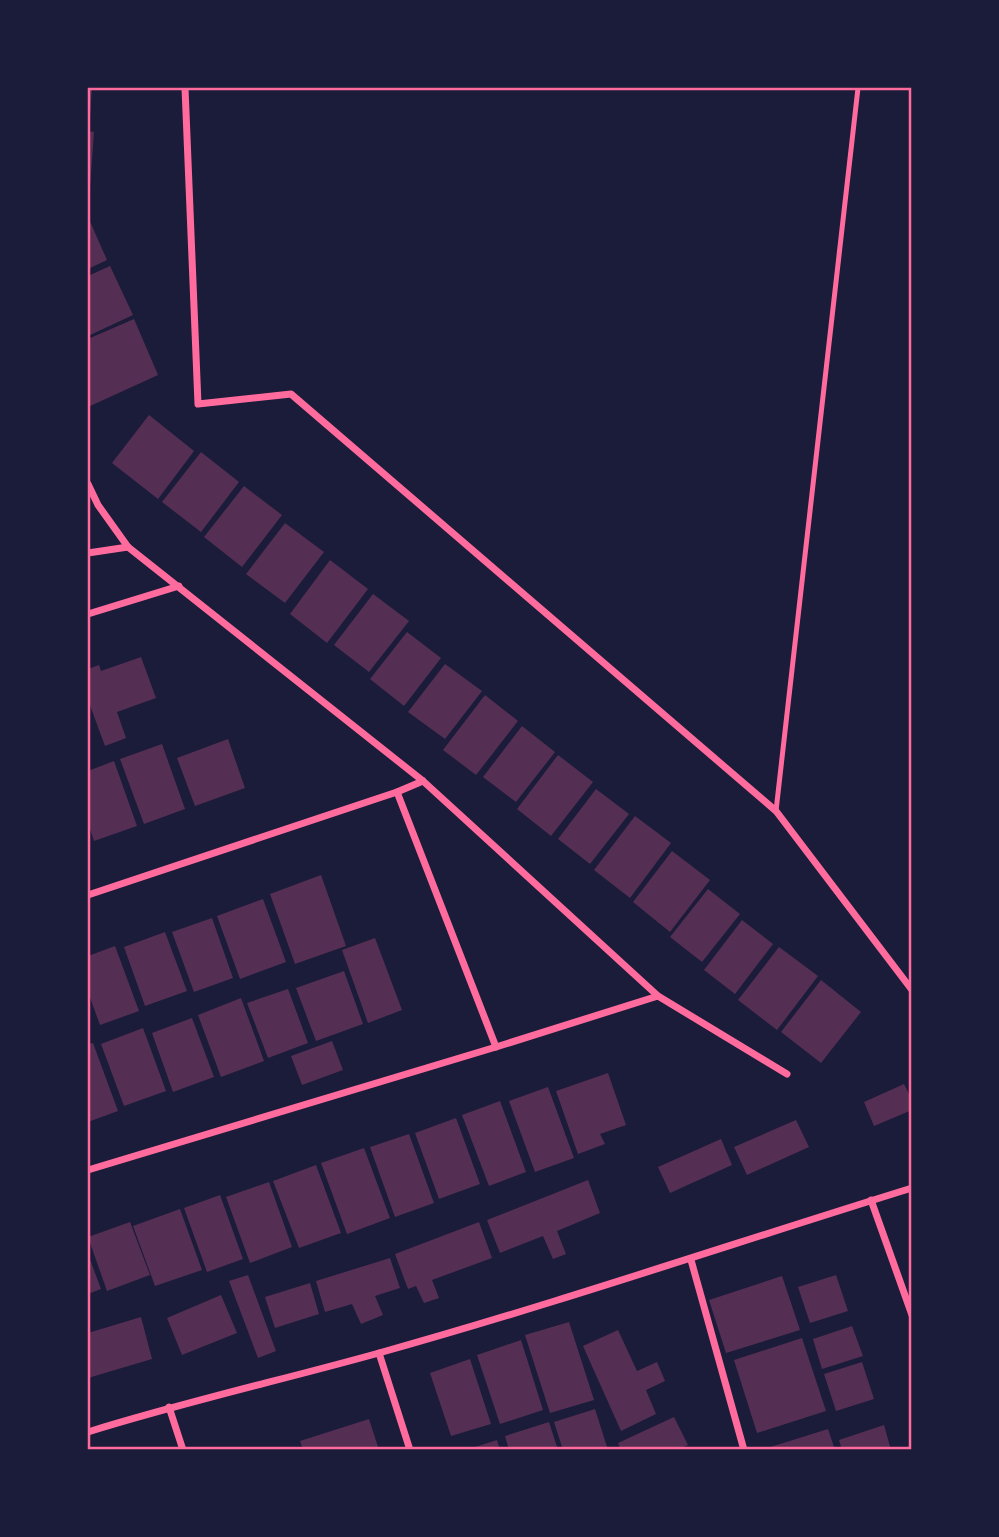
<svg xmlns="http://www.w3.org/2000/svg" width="999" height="1537" viewBox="0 0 999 1537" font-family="'Fira Sans',sans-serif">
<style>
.building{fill:#542f53}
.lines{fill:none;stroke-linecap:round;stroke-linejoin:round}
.service{stroke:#ff6b9d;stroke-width:5}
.minor{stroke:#ff6b9d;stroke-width:7}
.neatline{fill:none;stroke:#ff6b9d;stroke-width:2.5}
</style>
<rect width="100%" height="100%" fill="#1b1b3a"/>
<!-- building -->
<g class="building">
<polygon points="88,88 92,88 90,117 88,117"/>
<polygon points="88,131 94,132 90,188 88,188"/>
<polygon points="88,217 107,260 88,269"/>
<polygon points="110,266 133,315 88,336 88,276"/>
<polygon points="134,319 158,375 88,407 88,339"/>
<polygon points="149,415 194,451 158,499 112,463"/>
<polygon points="201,452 239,482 201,532 162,502"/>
<polygon points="244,486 282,515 242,567 204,537"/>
<polygon points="285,523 324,552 285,603 246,574"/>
<polygon points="330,560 368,589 327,643 290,614"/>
<polygon points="373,594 409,621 369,672 334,645"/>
<polygon points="407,632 441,658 404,706 370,679"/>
<polygon points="141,657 156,698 117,712 126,738 105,746 88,700 88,669 99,665 101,671"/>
<polygon points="445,664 482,691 445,739 408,712"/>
<polygon points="485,695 518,721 476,775 443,750"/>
<polygon points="522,726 555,752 516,802 483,777"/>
<polygon points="228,739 245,788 195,806 177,758"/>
<polygon points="162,744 185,809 144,824 120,759"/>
<polygon points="558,755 593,782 551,836 517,809"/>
<polygon points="114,761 137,826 94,841 88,823 88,771"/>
<polygon points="596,789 629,814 590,864 558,839"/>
<polygon points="635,816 671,843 630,898 594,870"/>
<polygon points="672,851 710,880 670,932 633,902"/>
<polygon points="321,875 346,946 295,964 270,894"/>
<polygon points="708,889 740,914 702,962 670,937"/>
<polygon points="263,899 286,962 240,979 217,916"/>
<polygon points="212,918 233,978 194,992 172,932"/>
<polygon points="742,920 773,944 735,994 704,970"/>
<polygon points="165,932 187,991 145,1006 124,947"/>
<polygon points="375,938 402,1010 368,1023 342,950"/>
<polygon points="115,946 139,1011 100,1025 88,992 88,956"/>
<polygon points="779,947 818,976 777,1030 738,1000"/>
<polygon points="344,971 363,1024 316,1041 296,988"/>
<polygon points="821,980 861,1012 821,1063 781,1032"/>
<polygon points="288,989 308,1043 268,1058 247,1003"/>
<polygon points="241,998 264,1061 221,1077 198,1015"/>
<polygon points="192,1018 214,1077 173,1092 152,1033"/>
<polygon points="143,1028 166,1091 124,1106 101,1044"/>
<polygon points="332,1041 343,1070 302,1085 291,1056"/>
<polygon points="93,1043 118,1111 88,1122 88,1044"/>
<polygon points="608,1073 626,1125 600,1134 605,1144 578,1154 556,1091"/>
<polygon points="904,1084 912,1100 912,1110 874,1126 864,1102"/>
<polygon points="548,1087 574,1158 535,1172 509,1101"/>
<polygon points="500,1101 526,1172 489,1186 462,1115"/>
<polygon points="456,1118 480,1184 439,1199 415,1133"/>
<polygon points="796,1120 809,1147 747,1175 734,1147"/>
<polygon points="409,1134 434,1203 395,1217 370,1147"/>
<polygon points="721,1139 732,1165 670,1193 658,1167"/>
<polygon points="364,1148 390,1218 347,1234 321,1163"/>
<polygon points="316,1165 341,1233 299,1248 273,1181"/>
<polygon points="588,1180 600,1213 557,1231 566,1254 553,1259 543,1236 500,1253 487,1220"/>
<polygon points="269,1182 292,1247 250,1263 226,1197"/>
<polygon points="220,1195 243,1259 207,1272 184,1208"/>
<polygon points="180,1209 202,1270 155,1286 133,1226"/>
<polygon points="130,1222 150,1275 107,1291 88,1237"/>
<polygon points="479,1222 492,1258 432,1280 439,1298 424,1303 416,1286 408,1289 395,1254"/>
<polygon points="88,1254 101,1289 88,1294"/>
<polygon points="390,1258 400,1288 375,1296 383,1315 361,1324 352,1304 325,1312 316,1281"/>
<polygon points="248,1275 276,1351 258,1358 229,1281"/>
<polygon points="836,1275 848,1311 810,1323 798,1287"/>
<polygon points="782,1276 800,1330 726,1353 709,1300"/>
<polygon points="310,1283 319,1314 275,1328 265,1297"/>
<polygon points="221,1295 237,1333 182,1355 167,1318"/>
<polygon points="141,1317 152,1359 88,1378 88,1333"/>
<polygon points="569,1322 594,1400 550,1413 525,1335"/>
<polygon points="852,1326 863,1356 822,1369 813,1339"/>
<polygon points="618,1330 637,1371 657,1362 665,1381 646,1390 656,1414 621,1431 583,1346"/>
<polygon points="802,1338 826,1411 757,1433 734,1360"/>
<polygon points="521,1340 543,1410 500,1424 477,1355"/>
<polygon points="470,1359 491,1424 451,1436 430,1373"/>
<polygon points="862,1362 874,1399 836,1411 824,1374"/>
<polygon points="595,1409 608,1450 563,1450 554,1422"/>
<polygon points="674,1417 688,1445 676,1450 621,1450 618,1443"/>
<polygon points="369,1419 379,1450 303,1450 300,1441"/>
<polygon points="549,1422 558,1450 509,1450 505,1436"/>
<polygon points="884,1425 891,1450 842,1450 839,1440"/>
<polygon points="828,1429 835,1450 764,1450 764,1449"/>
<polygon points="497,1440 500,1450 469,1450 469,1449"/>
</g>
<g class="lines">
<!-- service -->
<polyline class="service" points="776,811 858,88"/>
<!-- minor -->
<g class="minor">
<polyline points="185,88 198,404 291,394 776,811 912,990"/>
<polyline points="88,484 98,505 128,547 423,781 658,996 787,1074"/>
<polyline points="88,553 128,547"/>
<polyline points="88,614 179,586"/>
<polyline points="397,792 496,1047"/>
<polyline points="88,895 397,792 423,781"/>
<polyline points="88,1170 496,1047 658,996"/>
<polyline points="871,1200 912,1315"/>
<polyline points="691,1260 744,1450"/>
<polyline points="379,1353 410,1450"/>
<polyline points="169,1407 183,1450"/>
<path d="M88,1432C184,1402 282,1380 379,1353C558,1303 734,1243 912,1188"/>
</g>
</g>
<!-- border -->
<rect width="999" height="1537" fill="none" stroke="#1b1b3a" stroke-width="178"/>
<rect x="89" y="89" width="821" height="1359" class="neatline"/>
</svg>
